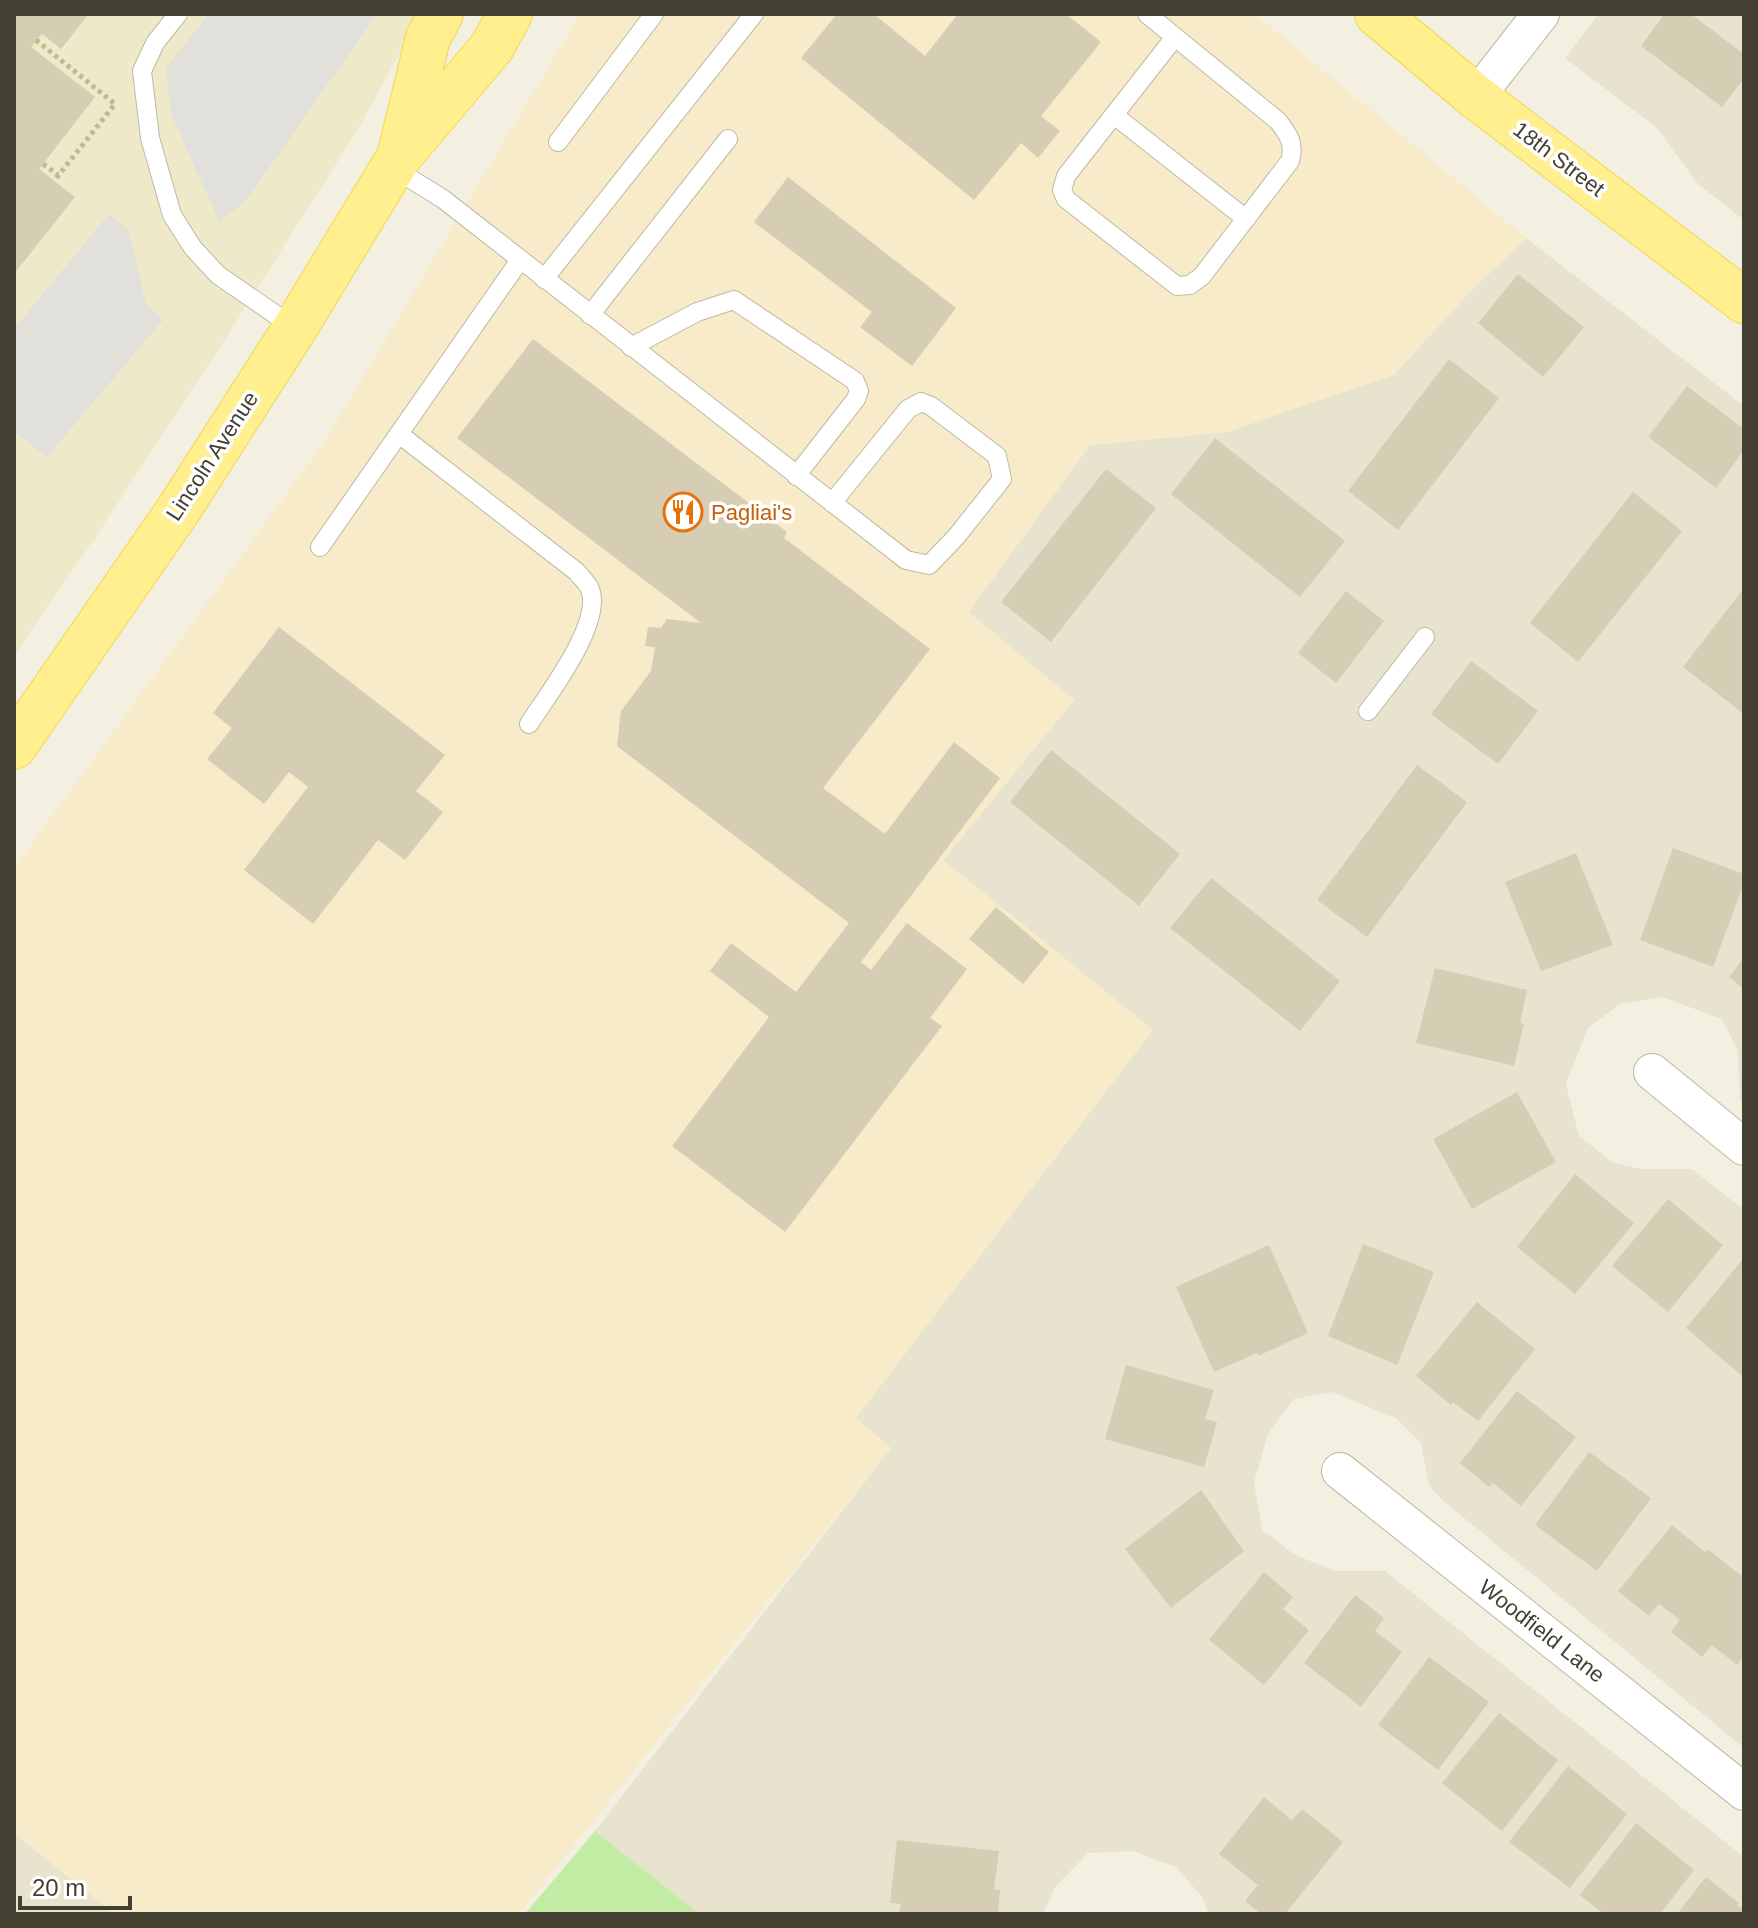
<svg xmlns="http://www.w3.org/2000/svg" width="1758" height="1928" viewBox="0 0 1758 1928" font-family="Helvetica,sans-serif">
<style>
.residential{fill:#e7e3ce}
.commercial{fill:#f8ebc9}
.education{fill:#eee9c9}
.green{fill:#c2eca4}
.parking{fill:#e2e0db}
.building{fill:#d5ceb5}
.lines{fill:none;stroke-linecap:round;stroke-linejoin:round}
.service-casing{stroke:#beb9a3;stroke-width:20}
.minor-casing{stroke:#beb9a3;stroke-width:38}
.primary-casing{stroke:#f0d852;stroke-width:46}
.path{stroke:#c2b893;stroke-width:5;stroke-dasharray:4 4;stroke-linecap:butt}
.service{stroke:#fff;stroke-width:18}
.minor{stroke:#fff;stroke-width:36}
.primary{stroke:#ffef8e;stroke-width:44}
.labels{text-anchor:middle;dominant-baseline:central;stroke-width:7;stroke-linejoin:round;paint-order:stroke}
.street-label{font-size:22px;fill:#444031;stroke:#fff}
.food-label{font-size:22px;fill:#c56008;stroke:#fff;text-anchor:start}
</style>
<rect width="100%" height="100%" fill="#f3f0e1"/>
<!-- residential -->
<g class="residential">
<polygon points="1599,14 1744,14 1744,220 1698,184 1656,127 1565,58"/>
<polygon points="1526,238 1744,406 1744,1104 1740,1100 1738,1051 1722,1019 1662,997 1620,1004 1588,1028 1566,1084 1579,1136 1614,1163 1642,1169 1692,1169 1744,1210 1744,1748 1441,1499 1429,1485 1421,1443 1396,1418 1332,1392 1294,1399 1268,1434 1254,1482 1262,1530 1295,1555 1336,1571 1385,1571 1744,1857 1744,1914 1208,1914 1203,1898 1176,1867 1133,1851 1088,1853 1055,1887 1043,1914 699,1914 595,1831 891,1448 855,1418 1153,1030 943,860 1074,700 968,612 1090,445 1227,432 1472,290"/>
<polygon points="14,1833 114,1914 14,1914"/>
</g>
<!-- commercial -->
<polygon class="commercial" points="580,14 1255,14 1526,238 1472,290 1394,375 1227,432 1090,445 969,612 1074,700 943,860 1153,1030 856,1418 891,1448 519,1914 114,1914 14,1833 14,868 325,441"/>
<!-- education -->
<polygon class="education" points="14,14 421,14 357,131 215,355 97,535 14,656"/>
<!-- green -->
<polygon class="green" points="595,1831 699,1914 525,1914"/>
<!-- parking -->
<g class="parking">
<polygon points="209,14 377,14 245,202 219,221 171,114 166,68"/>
<polygon points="109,214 129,231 146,304 163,320 47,457 14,431 14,329"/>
</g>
<!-- building -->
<g class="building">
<polygon points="14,14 89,14 61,49 42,34 31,47 95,97 39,169 75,197 14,274"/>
<polygon points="837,14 874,14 925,56 958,14 1066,14 1101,42 1041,116 1060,131 1038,158 1021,143 974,200 801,58"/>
<polygon points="1664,14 1691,14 1744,54 1744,78 1722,107 1641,46"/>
<polygon points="788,177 956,308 912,366 860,327 872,312 754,222"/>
<polygon points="1518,274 1584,327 1543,377 1478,323"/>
<polygon points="533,339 787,532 784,538 930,649 823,788 885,834 954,742 1000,778 861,962 871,970 907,923 967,969 930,1018 942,1026 785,1232 672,1146 769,1017 710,971 731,943 796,992 849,923 617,746 621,711 651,671 655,647 645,646 648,627 661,628 667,619 701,623 457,438"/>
<polygon points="1449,359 1499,398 1398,530 1348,491"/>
<polygon points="1687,386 1744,429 1744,450 1716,488 1648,437"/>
<polygon points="1215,438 1345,541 1300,597 1171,494"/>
<polygon points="1106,469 1156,508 1051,642 1001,602"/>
<polygon points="1633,492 1682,531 1578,662 1530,623"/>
<polygon points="1744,588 1744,714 1683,667"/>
<polygon points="1346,591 1384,621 1336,683 1298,653"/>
<polygon points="279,627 445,755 416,791 443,812 405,860 378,840 313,924 244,870 308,787 289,772 264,804 207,759 232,728 213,713"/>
<polygon points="1471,661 1538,711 1498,764 1431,714"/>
<polygon points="1051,750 1180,854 1139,906 1010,802"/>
<polygon points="1417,765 1467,802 1367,937 1317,900"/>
<polygon points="1673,848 1744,874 1744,883 1713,967 1640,940"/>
<polygon points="1576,853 1613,945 1541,971 1505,882"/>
<polygon points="1211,878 1340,981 1300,1031 1170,928"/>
<polygon points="996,907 1049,952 1023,984 969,939"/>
<polygon points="1744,957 1744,989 1729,977"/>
<polygon points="1435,968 1527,990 1520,1023 1524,1024 1514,1066 1416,1043"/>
<polygon points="1517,1092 1556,1162 1472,1209 1433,1139"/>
<polygon points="1575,1174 1634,1223 1575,1294 1517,1247"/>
<polygon points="1668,1199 1723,1245 1668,1312 1612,1266"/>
<polygon points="1363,1244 1434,1272 1397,1365 1328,1336"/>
<polygon points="1269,1245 1308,1333 1258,1356 1257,1353 1214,1372 1176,1287"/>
<polygon points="1744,1258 1744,1372 1741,1375 1686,1328"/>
<polygon points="1477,1302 1535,1349 1478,1421 1453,1402 1451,1405 1416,1376"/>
<polygon points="1126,1365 1214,1390 1205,1419 1217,1422 1204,1467 1105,1439"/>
<polygon points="1517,1391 1576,1437 1521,1506 1493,1483 1489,1487 1460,1463"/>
<polygon points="1589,1452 1651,1498 1597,1571 1535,1525"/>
<polygon points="1201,1490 1244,1551 1171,1608 1125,1549"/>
<polygon points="1672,1525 1705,1552 1708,1549 1744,1578 1744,1656 1737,1665 1712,1645 1702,1657 1671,1632 1680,1620 1659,1604 1649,1616 1618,1591"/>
<polygon points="1264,1572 1293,1597 1283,1609 1309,1630 1264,1685 1209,1640"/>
<polygon points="1355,1595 1384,1618 1375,1631 1402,1652 1361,1707 1304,1663"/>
<polygon points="1429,1657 1489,1702 1438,1770 1378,1725"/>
<polygon points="1499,1713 1558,1760 1502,1831 1442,1783"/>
<polygon points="1568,1766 1627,1814 1570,1888 1509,1842"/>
<polygon points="1264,1797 1292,1820 1302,1809 1343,1842 1285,1914 1261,1914 1245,1901 1258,1885 1219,1854"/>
<polygon points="1636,1823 1694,1870 1660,1914 1604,1914 1580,1895"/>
<polygon points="897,1840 999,1851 994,1889 1000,1890 998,1914 899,1914 901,1904 890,1903"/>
<polygon points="1706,1877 1739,1903 1737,1905 1744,1910 1744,1914 1677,1914"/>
</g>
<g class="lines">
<!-- service casing -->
<g class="service-casing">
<g id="service">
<polyline points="178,14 155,43 142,71 150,138 172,215 193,248 218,275 295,328"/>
<path d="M1147,14L1278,121C1289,135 1295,144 1290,161L1202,276L1190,285L1177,286L1066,199L1062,190L1066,176L1175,37"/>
<polyline points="1114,115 1246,219"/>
<polyline points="558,142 654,14"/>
<polyline points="393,168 443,199 906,560 929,565 956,537 1002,479 997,456 931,406 921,402 908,409 832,503"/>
<polyline points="544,279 754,14"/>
<polyline points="590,315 728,139"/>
<polyline points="631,347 697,312 734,300 855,381 859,391 856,399 796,476"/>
<path d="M399,434L577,572C580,576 586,582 589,587C606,620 547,696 529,724"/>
<polyline points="320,547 520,260"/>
<polyline points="1368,711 1425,637"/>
</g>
</g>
<!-- minor casing -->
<g class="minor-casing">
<g id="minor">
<polyline points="1476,97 1541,14"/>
<polyline points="1652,1072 1744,1147"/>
<polyline points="1340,1471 1744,1792"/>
</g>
</g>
<!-- primary casing -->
<g class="primary-casing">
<g id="primary">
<polyline points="1377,14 1476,97 1744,301"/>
<polyline points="401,149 428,38 441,14"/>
<polyline points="14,747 179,509 295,328 399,157 492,47 510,14"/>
</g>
</g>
<!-- path -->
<g class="path">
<polyline points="36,40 115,104 54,181"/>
<polyline points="43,164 58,175"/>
</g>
<!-- service -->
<use href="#service" class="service"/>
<!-- minor -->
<use href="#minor" class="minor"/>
<!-- primary -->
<use href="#primary" class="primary"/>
</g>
<!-- icons -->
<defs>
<g id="restaurant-ring" transform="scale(2)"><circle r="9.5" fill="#fff" stroke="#e8710a" stroke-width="1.5"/><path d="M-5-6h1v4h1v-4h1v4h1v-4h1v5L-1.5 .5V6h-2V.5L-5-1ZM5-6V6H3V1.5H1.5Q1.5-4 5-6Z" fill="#e8710a"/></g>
</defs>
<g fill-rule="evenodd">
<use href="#restaurant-ring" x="683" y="512"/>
</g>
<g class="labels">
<!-- street labels -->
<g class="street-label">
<text transform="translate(1559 159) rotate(37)">18th Street</text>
<text transform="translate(212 456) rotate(-57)">Lincoln Avenue</text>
<text transform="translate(1542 1631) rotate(38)">Woodfield Lane</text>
</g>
<!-- food labels -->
<g class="food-label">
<text x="711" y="512">Pagliai's</text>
</g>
</g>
<!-- border -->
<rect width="1758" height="1928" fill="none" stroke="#444031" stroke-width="32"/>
<!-- scale -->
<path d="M20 1896v12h110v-12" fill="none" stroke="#444031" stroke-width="4"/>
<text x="32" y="1896" font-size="24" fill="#444031" stroke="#ffffff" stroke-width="6" paint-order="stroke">20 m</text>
</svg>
